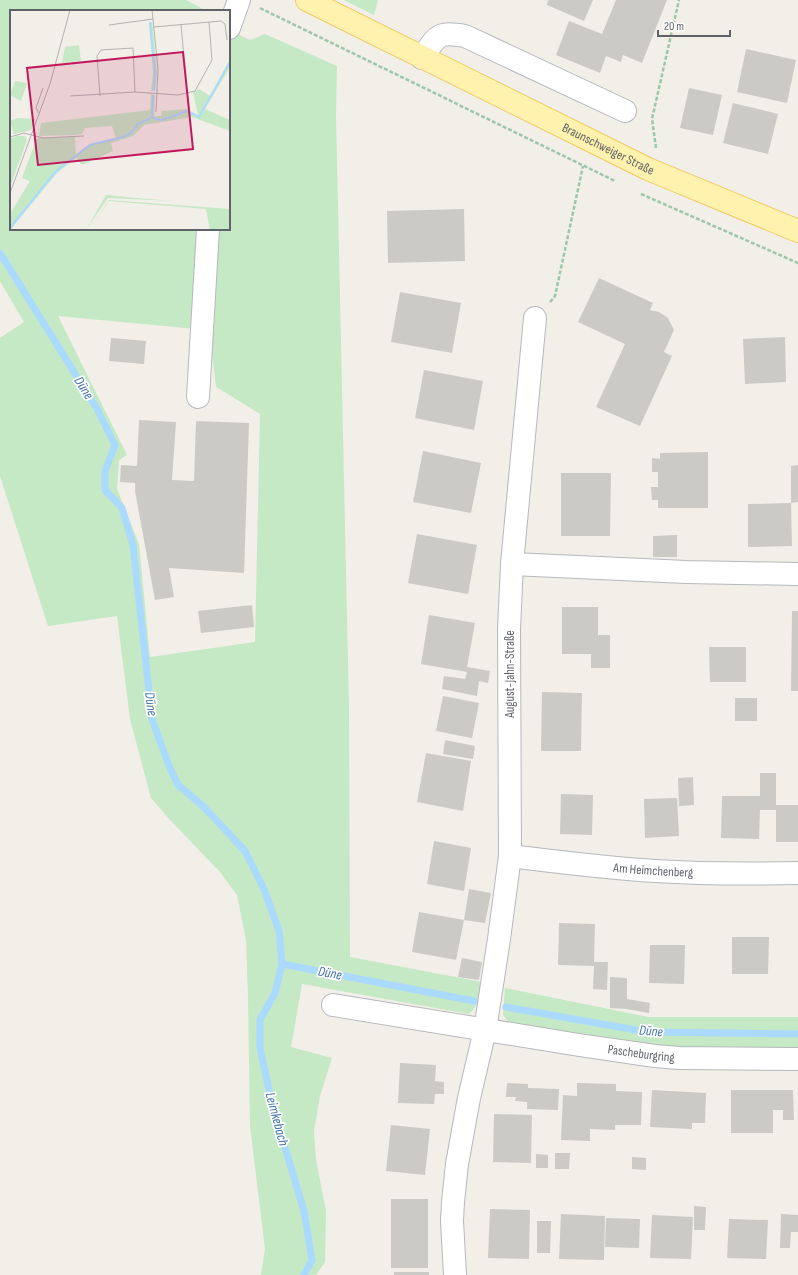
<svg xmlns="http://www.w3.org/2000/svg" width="798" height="1275" viewBox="0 0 798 1275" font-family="'Sofia Sans Condensed',sans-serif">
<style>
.green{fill:#c5e8c5}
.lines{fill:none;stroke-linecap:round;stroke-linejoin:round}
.stream{stroke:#aadaff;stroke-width:7}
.building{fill:#cccac5}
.minor-casing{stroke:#b5b8bc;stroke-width:24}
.major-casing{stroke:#f2c960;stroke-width:24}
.path{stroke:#9cc7a9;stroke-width:2.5;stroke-dasharray:4 2;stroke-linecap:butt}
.minor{stroke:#fff;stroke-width:22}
.major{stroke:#fff2af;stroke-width:22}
.labels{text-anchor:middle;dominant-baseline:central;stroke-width:3.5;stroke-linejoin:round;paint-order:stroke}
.street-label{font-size:13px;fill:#5f6368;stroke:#fff}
.water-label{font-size:14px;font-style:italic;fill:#4174aa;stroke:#fff}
.inset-river{fill:none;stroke:#aadaff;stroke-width:2}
.inset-road{fill:none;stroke:#b3b3b1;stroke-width:1}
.view{fill:#c2185b;fill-opacity:0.15;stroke:#c2185b;stroke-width:2}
.inset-edge{fill:none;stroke:#5f6368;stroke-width:2}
</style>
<rect width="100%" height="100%" fill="#f1efe8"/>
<!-- green -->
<g class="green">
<path d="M0,0H186L207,11H11V229H202L196,329L58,316L127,455L119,460L117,489L139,544L150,657L255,642L260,414L216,387L209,330L215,229H229V51L233,32L250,40L265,34L337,66L336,114L349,709L350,957L482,982C480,995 479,1005 469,1014L302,984L291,1047L332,1058L320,1096L314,1131L316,1160L326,1211L325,1262L316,1275H261L265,1249L250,1126L248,997L246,940L237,895L220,872L171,821L151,798L130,719L117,616L48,626L0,476V338L24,322L0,281Z"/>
<polygon points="344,0 378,0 374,15"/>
<polygon points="505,988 648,1017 798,1017 798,1050 656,1048 511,1025 503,1015"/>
</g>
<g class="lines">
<!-- stream -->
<g class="stream">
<polyline points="0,253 97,409 115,445 105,471 105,490 122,508 133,545 152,719 169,766 178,785 204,807 245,851 264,889 279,931 282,964 275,993 260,1020 260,1048 272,1104 304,1211 312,1260 304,1275"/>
<polyline points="282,964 474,1001"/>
<polyline points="506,1007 647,1032 798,1034"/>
</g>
</g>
<!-- building -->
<g class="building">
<polygon points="548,0 593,0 584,21 547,5"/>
<polygon points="616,0 667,0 642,63 623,55 621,62 606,56 600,73 556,55 569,21 602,34"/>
<polygon points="746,49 796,60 787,103 737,92"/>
<polygon points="689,88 722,95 713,135 680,128"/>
<polygon points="733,103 778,114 768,154 723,143"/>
<polygon points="464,209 465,261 388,263 387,211"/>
<polygon points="599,278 653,303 650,310 659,312 668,318 674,330 664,352 672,356 640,426 596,407 625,344 578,322"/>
<polygon points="400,292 461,303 452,353 391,342"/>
<polygon points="785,337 786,382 745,384 743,339"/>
<polygon points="111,338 146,341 144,364 109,361"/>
<polygon points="424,370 483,381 474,430 415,418"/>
<polygon points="139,420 176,422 172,480 194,481 196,421 249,423 244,573 169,568 174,597 155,600 135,491 135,483 120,482 121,465 137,466"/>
<polygon points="423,451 481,463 471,513 413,502"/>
<polygon points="708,452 708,508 658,508 658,500 652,500 651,487 658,487 658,472 652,472 652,458 660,459 660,453"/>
<polygon points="798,465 798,502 791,503 791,466"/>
<polygon points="561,473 611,473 610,536 561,536"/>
<polygon points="791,503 792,546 748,547 748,504"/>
<polygon points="417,534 477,545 468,594 408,583"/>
<polygon points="677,535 677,557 653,557 653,536"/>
<polygon points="252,605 254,627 201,633 198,611"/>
<polygon points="562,607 598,607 598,635 610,635 610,668 591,668 591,654 562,654"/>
<polygon points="792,611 798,611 798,691 791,691"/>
<polygon points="429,615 475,623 467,667 490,671 488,683 479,681 477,696 442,689 444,676 465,679 467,672 421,664"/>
<polygon points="709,647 746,647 746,682 710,682"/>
<polygon points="542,692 582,693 581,751 541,751"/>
<polygon points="443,696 479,703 472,738 436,731"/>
<rect x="735" y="698" width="22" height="23"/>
<polygon points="445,740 475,746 473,759 443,754"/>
<polygon points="426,753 471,761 463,811 417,802"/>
<polygon points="760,773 776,773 776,805 798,805 798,842 776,842 776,810 760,810 759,839 721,838 722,796 760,796"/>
<polygon points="693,777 694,805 679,806 678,778"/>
<polygon points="561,794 593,795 592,835 560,834"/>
<polygon points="677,798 679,836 645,838 644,799"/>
<polygon points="434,841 471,848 464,891 427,884"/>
<polygon points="469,889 491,893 485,923 464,920 456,960 412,952 419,912 464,920"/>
<polygon points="559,923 595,924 594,962 608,962 607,990 593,989 594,966 558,965"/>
<polygon points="732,937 769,937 768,974 732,974"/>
<polygon points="650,945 685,945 684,984 649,983"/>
<polygon points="462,958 482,962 479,980 458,977"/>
<polygon points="610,977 627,978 627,999 650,1003 649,1013 626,1009 610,1008"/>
<polygon points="400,1063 436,1065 435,1081 444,1082 444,1094 435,1094 434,1104 398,1103"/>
<polygon points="507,1083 528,1084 528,1088 559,1089 558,1110 527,1109 527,1102 515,1101 516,1097 506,1097"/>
<polygon points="577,1083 616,1084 616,1091 642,1092 641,1125 615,1125 615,1130 590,1129 590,1141 561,1140 563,1095 577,1096"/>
<polygon points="652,1090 706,1093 705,1123 692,1123 692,1129 650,1127"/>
<polygon points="731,1090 793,1090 794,1120 783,1120 783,1110 773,1110 773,1133 731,1133"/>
<polygon points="494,1114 532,1115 531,1163 493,1162"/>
<polygon points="391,1125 430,1129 425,1175 386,1171"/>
<polygon points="555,1153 570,1153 569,1169 555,1169"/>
<polygon points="536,1154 548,1155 548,1168 536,1168"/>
<polygon points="632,1157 646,1158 646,1170 632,1169"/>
<rect x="391" y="1199" width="37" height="69"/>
<polygon points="694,1206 706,1207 705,1230 694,1230"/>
<polygon points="490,1209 530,1210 529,1259 488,1258"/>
<polygon points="561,1214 605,1216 604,1260 559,1259"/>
<polygon points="781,1214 798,1215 798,1232 791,1232 790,1248 780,1248"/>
<polygon points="652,1215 693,1217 691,1259 650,1258"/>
<polygon points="606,1218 640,1219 639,1248 605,1247"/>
<polygon points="729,1219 768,1220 766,1259 727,1258"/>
<polygon points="537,1221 551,1221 550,1253 537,1253"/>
<rect x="394" y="1272" width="35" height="3"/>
</g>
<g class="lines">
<!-- minor casing -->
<g class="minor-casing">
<g id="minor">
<polyline points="229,28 239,0"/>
<path d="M422,58C437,36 437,31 465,36L625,111"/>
<polyline points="198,397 208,229"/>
<polyline points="512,564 686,572 798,574"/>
<path id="s1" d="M510,856C558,862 606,868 655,871C703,874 750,874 798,873"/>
<path id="s2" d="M333,1005L579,1045L655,1056L679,1058L798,1059"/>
<polyline points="455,1275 452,1221 453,1202 457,1164 469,1098 485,1030 499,939 510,856 509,629 512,564 535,318"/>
</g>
</g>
<!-- major casing -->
<g class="major-casing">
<g id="major">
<path id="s3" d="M307,0L648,169L798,231"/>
</g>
</g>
<!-- path -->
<g class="path">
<polyline points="260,8 615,181"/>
<polyline points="656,148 652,119 679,0"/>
<polyline points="641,194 798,263"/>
<polyline points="550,302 555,296 583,166"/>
</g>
<!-- minor -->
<use href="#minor" class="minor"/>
<!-- major -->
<use href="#major" class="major"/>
</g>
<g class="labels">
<!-- street labels -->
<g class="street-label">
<text stroke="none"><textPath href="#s3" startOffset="336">Braunschweiger Straße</textPath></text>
<text transform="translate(510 674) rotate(-90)">August-Jahn-Straße</text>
<text stroke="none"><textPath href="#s1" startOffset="144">Am Heimchenberg</textPath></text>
<text stroke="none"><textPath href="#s2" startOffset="312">Pascheburgring</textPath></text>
</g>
<!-- water labels -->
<g class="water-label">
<text transform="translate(84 388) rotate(58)">Düne</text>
<text transform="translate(151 704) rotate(82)">Düne</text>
<text transform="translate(330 973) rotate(11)">Düne</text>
<text transform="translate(651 1031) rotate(5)">Düne</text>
<text transform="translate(277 1119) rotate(75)">Leimkebach</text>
</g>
</g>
<!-- overview -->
<g transform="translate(10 10)">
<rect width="220" height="220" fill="#f1efe8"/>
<path d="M139,12H142L147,62L145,81H141L143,63ZM69,35L71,51L52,53L55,37ZM220,49V57L195,99L220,110V121L182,107L134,115L123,126L101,133L103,141L72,155L66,148L47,163L0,220V204L20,171L12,168L27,128L65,127L66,144L81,134L106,128L102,116L75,118L72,124L65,125L29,126L31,113L140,100L141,84L145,85L144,106H151L152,101L177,99L188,105L183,83L189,79L200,86ZM5,71L17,73L11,91L0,85ZM7,108L25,109L21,120L4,124L0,111ZM7,126H15L17,130L0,177V129ZM96,185L126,188L164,191L98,188L76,220ZM99,190L220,199V220H200L196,199L99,191L80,220Z" fill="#c5e8c5"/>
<path class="inset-river" d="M140,12L145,63L144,81M142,108L152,110L177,101L189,107L220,52M142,108L143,85M0,218L45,162L80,135L113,127L121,123L128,114L141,108"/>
<path class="inset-road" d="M142,0L148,59L146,102M171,14L177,83M99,15L143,9M144,17L211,11L215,14L217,30M60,86L125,82L168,85L185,81L202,50L199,12M90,86L87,46L91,40L123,38L125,82M29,103L26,98L33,78M0,127L14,123L33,128L74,126M0,183L40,74L60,0"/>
<path class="view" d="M173,42L183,139L28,155L17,58Z"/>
<rect width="220" height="220" class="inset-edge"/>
</g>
<!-- scale -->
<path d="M658 30v6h72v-6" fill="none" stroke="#5f6368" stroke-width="2"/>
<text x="664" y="30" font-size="12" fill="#5f6368" stroke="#ffffff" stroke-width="3" paint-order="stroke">20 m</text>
</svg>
